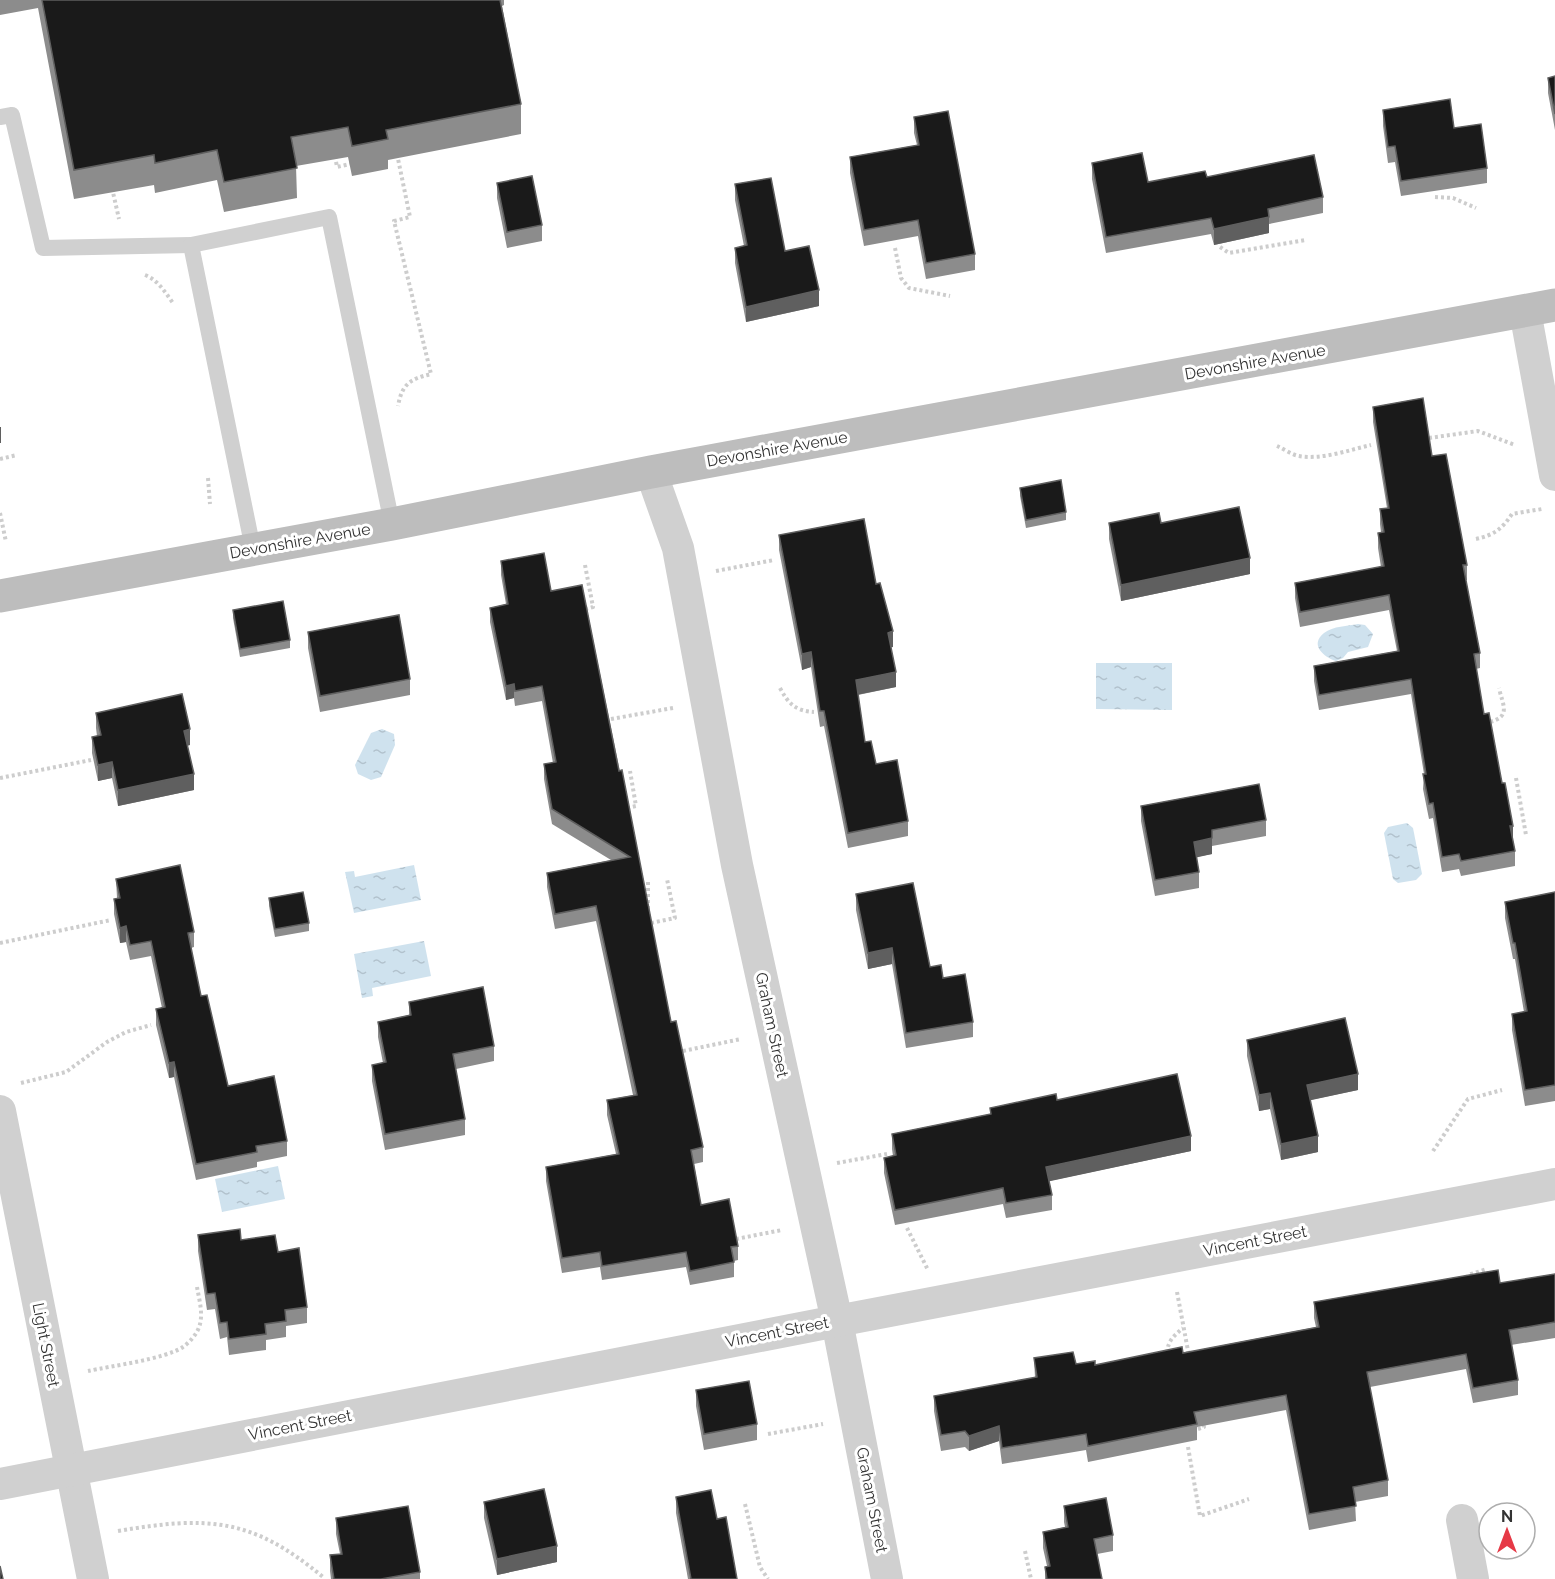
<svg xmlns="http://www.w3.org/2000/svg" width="1555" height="1579" viewBox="0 0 1555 1579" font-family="Raleway,sans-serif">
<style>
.water{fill:url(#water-ripples)}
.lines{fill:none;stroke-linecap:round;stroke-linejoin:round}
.path{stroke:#cdcdcd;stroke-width:4;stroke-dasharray:3 3;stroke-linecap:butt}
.service{stroke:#d0d0d0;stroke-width:16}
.minor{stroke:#d0d0d0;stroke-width:32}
.secondary{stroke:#bdbdbd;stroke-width:33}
.wall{fill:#8c8c8c}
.shaded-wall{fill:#5f5f5f}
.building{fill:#1a1a1a;stroke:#5f5f5f;stroke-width:1.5}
.labels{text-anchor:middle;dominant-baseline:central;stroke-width:6;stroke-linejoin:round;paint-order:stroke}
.street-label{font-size:16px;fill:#333;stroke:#fff}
</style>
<defs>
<pattern id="water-ripples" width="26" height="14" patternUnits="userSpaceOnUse" patternTransform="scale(1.5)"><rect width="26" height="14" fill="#cfe2ee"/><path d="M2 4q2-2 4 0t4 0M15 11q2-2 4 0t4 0" fill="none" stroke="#b2c2cd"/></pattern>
</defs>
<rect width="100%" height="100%" fill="#fff"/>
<!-- water -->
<g class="water">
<path d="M1358,624L1365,625L1373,634L1368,647L1348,652L1343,658L1336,661C1324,657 1309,645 1324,633C1333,626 1348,626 1358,624Z"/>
<polygon points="1096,663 1172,663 1172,710 1096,709"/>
<polygon points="382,729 394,734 395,745 381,777 371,780 358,774 355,765 371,733"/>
<polygon points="1407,823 1413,828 1422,874 1416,880 1398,883 1393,879 1384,833 1388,827"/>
<polygon points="414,865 421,900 354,913 345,872 354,871 355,877"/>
<polygon points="424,941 431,976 372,988 373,996 362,998 354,954"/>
<polygon points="278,1166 285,1199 222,1212 215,1179"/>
</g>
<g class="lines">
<!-- path -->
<g class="path">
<path d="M397,154L410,217L394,221L431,374C410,379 402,384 398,406"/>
<polyline points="335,156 337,167 354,163"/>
<polyline points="112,188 119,219"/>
<polyline points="1435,197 1453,198 1476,208"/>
<polyline points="1220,247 1229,253 1305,240"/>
<polyline points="895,248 901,278 909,288 950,296"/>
<path d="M145,275C158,280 165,292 173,303"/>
<polyline points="1429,438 1478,431 1515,445"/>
<path d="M1277,446C1284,449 1292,455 1299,456C1322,460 1349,450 1371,445"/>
<polyline points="0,459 17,455"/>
<polyline points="208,478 210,504"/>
<polyline points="0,513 6,542"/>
<path d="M1476,539C1494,535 1502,529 1512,514L1542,509"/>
<polyline points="585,565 593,607 586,609"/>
<polyline points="716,571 774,560"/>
<path d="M780,688C788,703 795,711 814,712"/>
<polyline points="611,719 673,708"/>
<path d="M1490,722C1511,716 1503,706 1499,688"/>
<polyline points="0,778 91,760"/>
<polyline points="1516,778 1526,835"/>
<polyline points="627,808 636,806 630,771"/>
<polyline points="648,882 648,910"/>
<polyline points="651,923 675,918 667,879"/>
<polyline points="0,943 111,920"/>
<polyline points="683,1051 741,1039"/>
<polyline points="21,1083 66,1072 107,1042 126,1032 151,1025"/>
<polyline points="1433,1151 1468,1099 1502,1090"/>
<polyline points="837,1163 887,1154"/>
<polyline points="907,1228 928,1270"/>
<polyline points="736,1239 782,1230"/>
<polyline points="1466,1278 1468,1275 1487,1269"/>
<polyline points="1177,1292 1189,1356"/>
<path d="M1167,1353C1168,1340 1174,1336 1183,1328"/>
<path d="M88,1371C111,1366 165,1359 183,1347C190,1342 198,1333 200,1324C203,1312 199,1299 197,1287"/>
<polyline points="1198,1429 1204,1427 1203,1422"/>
<polyline points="768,1434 823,1424"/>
<polyline points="1188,1447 1200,1516 1249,1499"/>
<polyline points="745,1504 760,1567 768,1579"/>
<path d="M118,1531C207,1516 251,1517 323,1577"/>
<polyline points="1025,1551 1031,1579"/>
</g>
<!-- service -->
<g class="service">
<polyline points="0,117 12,115 43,248 191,245"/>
<polyline points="253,549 191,245 329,217 392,524"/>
</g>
<!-- minor -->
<g class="minor">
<polyline points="1525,311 1555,475"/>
<polyline points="651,472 678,548 737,865 837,1321 887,1579"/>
<polyline points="0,1111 93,1579"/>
<polyline points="0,1484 837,1321 1555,1184"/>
<polyline points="1462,1520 1473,1579"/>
</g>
<!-- secondary -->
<polyline class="secondary" points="0,596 392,524 651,472 1555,305"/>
</g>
<!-- wall -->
<g class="wall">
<polygon points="0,0 504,0 504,5 502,6 521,104 521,134 388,160 388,169 352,176 348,157 296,166 297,198 224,212 217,180 155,193 154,185 74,199 38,8 0,15"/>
<polygon points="1555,76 1555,130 1548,93 1548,78"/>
<polygon points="1383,110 1454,128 1487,168 1487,183 1401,196 1395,162 1388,163 1383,126"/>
<polygon points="914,117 975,254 975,270 926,279 918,236 864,246 850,173 850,157 917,145 914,133"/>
<polygon points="1092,163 1148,182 1207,177 1323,197 1323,213 1269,224 1269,233 1214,245 1211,234 1106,253 1092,179"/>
<polygon points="497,183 542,225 542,241 507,248 497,198"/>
<polygon points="735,184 785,251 819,306 746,322 735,263 735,248 744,246 735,200"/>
<polygon points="1373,407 1432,456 1467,565 1467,580 1466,580 1480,653 1480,668 1476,669 1484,714 1502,783 1513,841 1515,851 1515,866 1461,876 1459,869 1442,872 1433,818 1429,819 1423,789 1424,774 1411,694 1319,710 1314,681 1314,666 1397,651 1389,610 1300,627 1295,598 1295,583 1381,567 1378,548 1378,533 1381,532 1380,524 1380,509 1387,508 1373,422"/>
<polygon points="1020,488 1066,512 1066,520 1026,528 1020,496"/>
<polygon points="1109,523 1161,523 1250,574 1121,601 1109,539"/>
<polygon points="779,535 876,584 893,647 891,647 896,687 858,695 865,742 876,764 908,821 908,836 848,848 824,726 820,727 811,667 802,670 779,550"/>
<polygon points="501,561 551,591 582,585 671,1022 703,1147 703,1162 694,1164 701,1205 738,1246 738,1260 734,1261 734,1277 690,1285 686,1267 602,1280 600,1267 562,1273 546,1181 546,1167 616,1154 607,1115 607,1100 633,1095 596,921 555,929 547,887 547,873 611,860 552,824 544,779 544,764 553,763 542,701 515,706 514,698 506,700 490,622 490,608 506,604 501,575"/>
<polygon points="233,610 290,640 290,648 240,657 233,618"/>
<polygon points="308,632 410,679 410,695 320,712 308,648"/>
<polygon points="96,713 190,745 187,746 194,790 118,806 112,778 98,781 92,753 92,737 97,736 96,728"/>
<polygon points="1141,806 1266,820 1266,836 1212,846 1212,854 1196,857 1199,872 1199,888 1155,896 1141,821"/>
<polygon points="116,879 194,932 194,947 191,948 201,996 228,1086 287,1141 287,1156 257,1162 257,1167 196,1180 174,1077 169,1078 156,1025 156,1009 162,1008 151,956 130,960 126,942 120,943 114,914 114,899 117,898"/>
<polygon points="1555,892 1555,1101 1525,1106 1512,1030 1512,1014 1524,1012 1515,959 1513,959 1505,918 1505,902"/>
<polygon points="856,894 930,967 943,978 973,1022 973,1037 906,1048 892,964 868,969 856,910"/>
<polygon points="269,898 309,923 309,931 275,937 269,906"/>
<polygon points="409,1002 494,1046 494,1061 456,1069 465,1119 465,1135 385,1150 372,1081 372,1065 383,1063 378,1037 378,1022 409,1015"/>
<polygon points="1247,1040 1358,1090 1310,1100 1318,1152 1281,1160 1270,1109 1259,1111 1247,1056"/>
<polygon points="1057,1100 1191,1151 1049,1181 1052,1195 1052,1210 1006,1218 1003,1204 895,1225 884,1173 884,1158 893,1156 892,1149 892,1134 990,1114 990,1108"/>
<polygon points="198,1235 241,1240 278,1252 307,1307 307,1323 286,1326 286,1337 266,1340 266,1350 229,1355 227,1337 220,1339 215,1309 207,1310 198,1251"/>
<polygon points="1555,1274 1555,1338 1511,1345 1518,1380 1518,1395 1473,1403 1466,1369 1370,1387 1388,1480 1388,1496 1355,1502 1356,1521 1309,1530 1286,1410 1197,1427 1197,1440 1088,1462 1086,1450 1002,1464 999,1441 969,1451 965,1447 941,1451 934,1411 934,1396 1035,1378 1034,1358 1076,1364 1095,1365 1183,1353 1316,1327 1314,1318 1314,1302 1500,1283"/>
<polygon points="696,1390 757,1424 757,1440 704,1450 696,1406"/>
<polygon points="676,1497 717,1519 737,1579 688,1579 676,1513"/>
<polygon points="484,1502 557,1562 497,1575 484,1518"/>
<polygon points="1064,1506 1113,1535 1113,1551 1097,1554 1102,1579 1045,1579 1045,1567 1047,1566 1043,1548 1043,1532 1065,1527 1064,1522"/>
<polygon points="336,1518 420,1572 420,1579 331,1579 330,1571 330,1555 340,1554 336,1534"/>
</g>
<!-- shaded-wall -->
<g class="shaded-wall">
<polygon points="1269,217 1269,233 1214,245 1214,229"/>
<polygon points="819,290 819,306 746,322 746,307"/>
<rect x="0" y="427" width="1" height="16"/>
<polygon points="1250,558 1250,574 1121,601 1121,585"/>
<polygon points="893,631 893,647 888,648 888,633"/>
<polygon points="811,652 811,667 802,670 802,654"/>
<polygon points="896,672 896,687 856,695 856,680"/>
<polygon points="514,684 514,698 506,700 506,686"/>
<polygon points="190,729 190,745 184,746 184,731"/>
<polygon points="112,762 112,778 98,781 98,765"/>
<polygon points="194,774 194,790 118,806 118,790"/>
<polygon points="1510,826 1513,826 1513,841"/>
<polygon points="1212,830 1212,854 1194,858 1194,842"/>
<polygon points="126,926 126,942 120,943 120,928"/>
<polygon points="892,948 892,964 868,969 868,953"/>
<polygon points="174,1062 174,1077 169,1078 169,1063"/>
<polygon points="1358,1074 1358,1090 1307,1101 1307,1085"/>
<polygon points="1270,1093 1270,1109 1259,1111 1259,1095"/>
<polygon points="1191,1136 1191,1151 1046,1182 1046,1167"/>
<polygon points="1318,1136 1318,1152 1281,1160 1281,1144"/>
<polygon points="999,1426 999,1441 969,1451 969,1436"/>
<polygon points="557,1546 557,1562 497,1575 497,1559"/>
</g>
<!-- building -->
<g class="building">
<polygon points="42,0 500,0 521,104 386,130 388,139 352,146 348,127 291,137 297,168 224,182 217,150 155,163 154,155 74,170"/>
<polygon points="1555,76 1555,114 1548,78"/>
<polygon points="1450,99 1454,128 1481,124 1487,168 1401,181 1395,146 1388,147 1383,110"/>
<polygon points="948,111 975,254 926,263 918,220 864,230 850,157 919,145 914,117"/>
<polygon points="1142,153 1148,182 1205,171 1207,177 1314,155 1323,197 1268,209 1269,217 1214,229 1211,218 1106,237 1092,163"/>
<polygon points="532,176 542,225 507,232 497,183"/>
<polygon points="771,178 785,251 809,246 819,290 746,307 735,248 747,245 735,184"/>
<polygon points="1423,398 1432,456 1446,454 1467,565 1463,565 1480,653 1474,654 1484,714 1489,713 1502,783 1505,783 1513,826 1510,826 1515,851 1461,861 1459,854 1442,857 1433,803 1429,804 1423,774 1426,774 1411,679 1319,695 1314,666 1399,651 1389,595 1300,612 1295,583 1384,566 1378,533 1384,532 1380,509 1389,508 1373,407"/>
<polygon points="1061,480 1066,512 1026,520 1020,488"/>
<polygon points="1239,507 1250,558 1121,585 1109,523 1159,513 1161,523"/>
<polygon points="864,519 876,584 880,583 893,631 888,633 896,672 856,680 865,742 871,741 876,764 897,760 908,821 848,833 824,711 820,711 811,652 802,654 779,535"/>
<polygon points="544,553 551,591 582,585 619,771 622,770 671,1022 676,1021 703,1147 691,1150 701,1205 729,1199 738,1246 731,1247 734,1262 690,1271 686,1252 602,1266 600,1252 562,1258 546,1167 619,1154 607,1100 637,1095 596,906 555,914 547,873 630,857 552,809 544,764 556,762 542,686 515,691 514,684 506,686 490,608 508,604 501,561"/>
<polygon points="283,601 290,640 240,649 233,610"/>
<polygon points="399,615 410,679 320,696 308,632"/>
<polygon points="182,694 190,729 184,731 194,774 118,790 112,762 98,765 92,737 101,735 96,713"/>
<polygon points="1259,784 1266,820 1212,830 1212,838 1194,842 1199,872 1155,880 1141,806"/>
<polygon points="180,865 194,932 188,933 201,996 207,995 228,1086 274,1076 287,1141 256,1146 257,1152 196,1164 174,1062 169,1063 156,1009 165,1007 151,941 130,945 126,926 120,928 114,899 120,898 116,879"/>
<polygon points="913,883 930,967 941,965 943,978 965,974 973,1022 906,1033 892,948 868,953 856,894"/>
<polygon points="303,892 309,923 275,929 269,898"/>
<polygon points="1555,892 1555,1085 1525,1090 1512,1014 1527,1011 1515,943 1513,943 1505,902"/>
<polygon points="483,987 494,1046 453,1054 465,1119 385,1134 372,1065 386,1062 378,1022 411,1015 409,1002"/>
<polygon points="1345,1018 1358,1074 1307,1085 1318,1136 1281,1144 1270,1093 1259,1095 1247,1040"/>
<polygon points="1177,1074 1191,1136 1046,1167 1052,1195 1006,1203 1003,1188 895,1210 884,1158 896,1155 892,1134 991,1114 990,1108 1056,1094 1057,1100"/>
<polygon points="240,1229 241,1240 275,1235 278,1252 299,1248 307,1307 285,1310 286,1321 265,1324 266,1334 229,1339 227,1322 220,1323 215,1293 207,1294 198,1235"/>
<polygon points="1498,1270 1500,1283 1555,1274 1555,1322 1509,1330 1518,1380 1473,1388 1466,1354 1367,1372 1388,1480 1353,1487 1356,1506 1309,1514 1286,1395 1194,1412 1197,1424 1088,1446 1086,1434 1002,1448 999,1426 969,1436 965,1431 941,1435 934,1396 1037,1377 1034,1358 1073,1352 1076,1364 1095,1361 1095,1365 1182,1347 1183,1353 1319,1327 1314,1302"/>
<polygon points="749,1381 757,1424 704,1434 696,1390"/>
<polygon points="544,1489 557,1546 497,1559 484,1502"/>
<polygon points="711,1490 717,1519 726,1517 737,1579 691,1579 676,1497"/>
<polygon points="1106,1498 1113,1535 1094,1539 1102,1579 1047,1579 1045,1567 1050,1566 1043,1532 1068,1527 1064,1506"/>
<polygon points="408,1506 420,1572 381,1579 334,1579 330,1555 342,1554 336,1518"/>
<polygon points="0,1566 3,1579 0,1579"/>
</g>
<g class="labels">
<!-- street labels -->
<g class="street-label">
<text transform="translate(1255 362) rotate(-10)">Devonshire Avenue</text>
<text transform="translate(777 449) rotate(-10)">Devonshire Avenue</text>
<text transform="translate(300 541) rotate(-10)">Devonshire Avenue</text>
<text transform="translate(772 1025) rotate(78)">Graham Street</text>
<text transform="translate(1255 1241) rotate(-11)">Vincent Street</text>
<text transform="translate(777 1332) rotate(-11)">Vincent Street</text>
<text transform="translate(46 1345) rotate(79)">Light Street</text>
<text transform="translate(300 1425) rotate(-11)">Vincent Street</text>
<text transform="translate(872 1500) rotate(79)">Graham Street</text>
</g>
</g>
<!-- north arrow -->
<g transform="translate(1507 1531)"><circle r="28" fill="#ffffff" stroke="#adadad" stroke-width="1.5"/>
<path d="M0-4.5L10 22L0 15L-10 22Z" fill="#e63946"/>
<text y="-9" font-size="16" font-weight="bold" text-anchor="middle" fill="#333333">N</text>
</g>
</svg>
